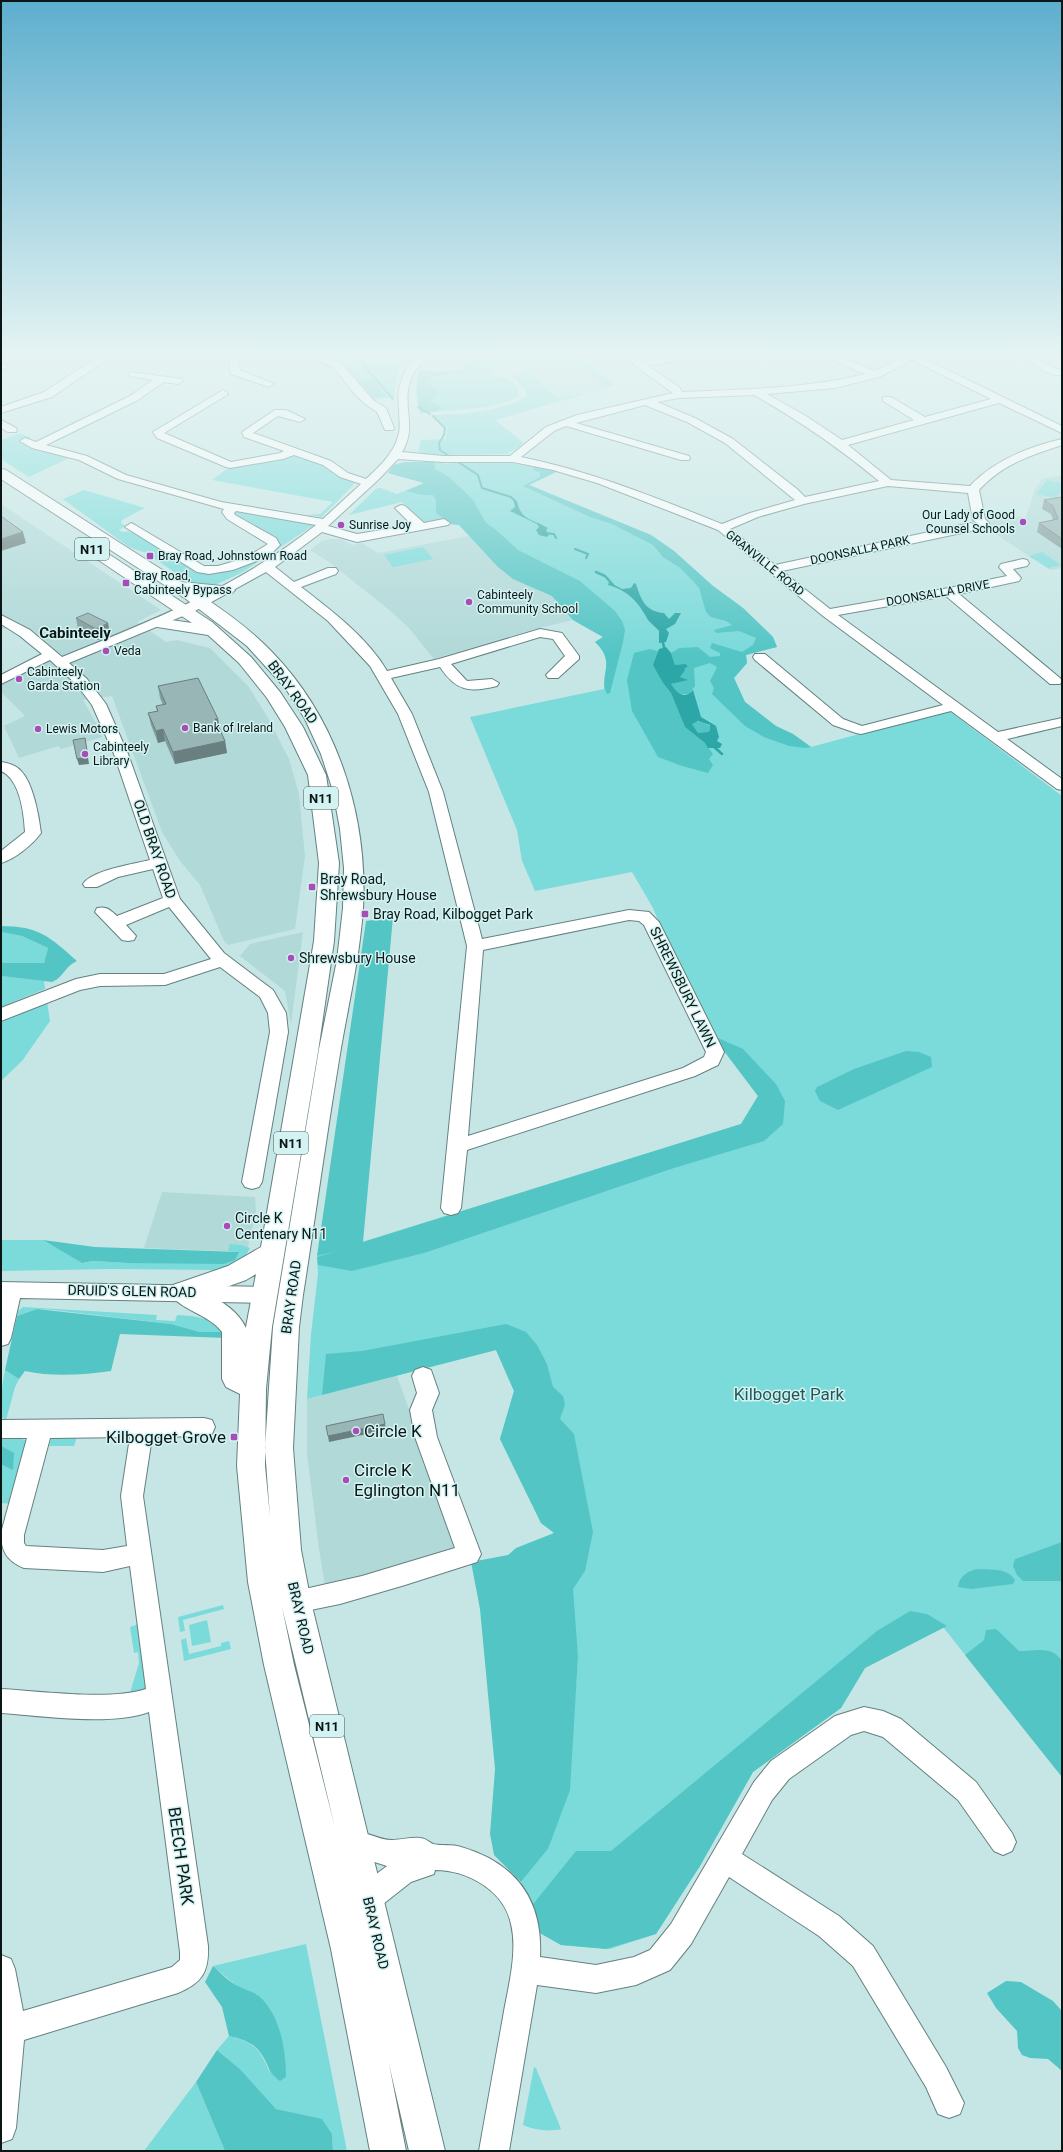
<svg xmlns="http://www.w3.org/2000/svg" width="1063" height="2152" viewBox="0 0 1063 2152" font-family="Roboto,sans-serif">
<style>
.built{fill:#b1d9d8}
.green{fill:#7bdada}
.forest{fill:#54c5c5}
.water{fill:#2ca6a6;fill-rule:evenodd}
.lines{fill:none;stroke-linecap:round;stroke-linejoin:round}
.stream-far1{stroke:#2ca6a6;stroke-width:2}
.stream{stroke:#2ca6a6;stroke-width:2.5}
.minor-casing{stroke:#648180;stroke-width:2}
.highway-casing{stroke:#648180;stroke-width:2}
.minor{fill:#fff;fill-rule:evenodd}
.highway{fill:#fff;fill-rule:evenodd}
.wall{fill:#829d9c}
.shaded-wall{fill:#6a7f7f}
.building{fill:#97b6b5;stroke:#6a7f7f}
.poi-dot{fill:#a84db7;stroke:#d3f3f2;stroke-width:1.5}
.labels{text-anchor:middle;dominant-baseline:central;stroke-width:3;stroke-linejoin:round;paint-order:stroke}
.far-poi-label{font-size:12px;fill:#0b1717;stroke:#d3f3f2;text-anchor:start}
.far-street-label{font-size:12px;fill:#0b1717;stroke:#d3f3f2}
.shield{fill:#d3f3f2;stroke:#475959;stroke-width:1}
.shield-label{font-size:13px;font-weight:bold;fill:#0b1717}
.street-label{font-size:14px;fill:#0b1717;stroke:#d3f3f2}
.poi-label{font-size:14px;fill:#0b1717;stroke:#d3f3f2;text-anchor:start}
.far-district-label{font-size:15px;font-weight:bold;fill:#0b1717;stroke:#d3f3f2}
.near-park-label{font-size:17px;fill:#265757;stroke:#d3f3f2}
.near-poi-label{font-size:17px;fill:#0b1717;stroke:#d3f3f2;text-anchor:start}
.near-street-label{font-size:17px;fill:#0b1717;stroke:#d3f3f2}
</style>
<rect width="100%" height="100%" fill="#c6e6e5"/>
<!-- built -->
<g class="built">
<polygon points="567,359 578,369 584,368 607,387 588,393 558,398 529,374 529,371 543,368 552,362"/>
<polygon points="1062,475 1062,568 1050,570 985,527 982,515 1026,517 1035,489 1042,479"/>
<polygon points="1,504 161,610 137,622 166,642 177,640 210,648 248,686 267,716 289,759 299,794 305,856 295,929 228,945 224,941 200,885 180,861 162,832 112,696 83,700 96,723 102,737 61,749 58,746 19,758 4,726 25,716 1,692 1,676 30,661 40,654 8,628 1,629"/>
<polygon points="469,536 498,567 513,579 552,596 573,620 531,630 434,659 409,628 393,613 329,562 310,550 322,541 331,539 341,539 352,545 362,543 378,553"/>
<polygon points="303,932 291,1024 285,991 240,956 250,944"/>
<polygon points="162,1192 255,1197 256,1211 247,1252 144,1248"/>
<polygon points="397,1376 460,1550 326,1592 319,1549 307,1453 307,1399"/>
</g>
<!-- green -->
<g class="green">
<path d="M322,353H410C399,364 394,382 395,397L373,400L337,359Z"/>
<path d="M529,353C538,353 547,352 553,361L548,365C533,367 502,358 492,372L493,375C503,379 520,380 519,396C499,409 458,410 434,412L442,408L429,402L438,392L427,381L431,377L471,370C483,347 511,362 529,353Z"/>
<polygon points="557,353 573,353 615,384 607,387 584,368 578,369 567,359 561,361"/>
<path d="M523,367L543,368L529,371L530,374L558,398L588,393L495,420L524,443L519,447L507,454L428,455L418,451L421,440L446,439L447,428L436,417L432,415C458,415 504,411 526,397L527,393L517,380L510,376L528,372Z"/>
<polygon points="20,433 31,438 23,441 71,457 29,477 1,459 1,440"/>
<polygon points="293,454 330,466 356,482 322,517 307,515 320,514 333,502 212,480 232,465"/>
<path d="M471,461H503L558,471L529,485L651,535L674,551L713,586L743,608L773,637L777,647L746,655L747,663L734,678L745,702L776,726L793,734L811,747L948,710L1062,796V1777L943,1627L865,1668L841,1708L753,1772L700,1866L656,1934L610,1949L561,1945L538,1932L521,1882L548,1849L574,1714L578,1657L555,1533L541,1523L500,1439L514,1391L496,1350L307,1399L311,1334L318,1274L317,1256L741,1124L758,1096L721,1047L718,1038L708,1025L669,947L653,908L632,872L535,891L522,861L517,830L470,717L604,689C606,669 611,657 595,642L603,637L573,620L552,596L513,579L498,567L459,525L451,524L445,519L423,523L402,502L349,515L377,488H381L397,494L424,483L388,473L394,465L405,462H442L444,464Z"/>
<polygon points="1047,480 1062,483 1062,490 1056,498 1036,494"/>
<polygon points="84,490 145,508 122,520 121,523 125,526 119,530 122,532 134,531 159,548 206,571 276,548 233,517 233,513 236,511 314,525 241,573 213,586 192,584 146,553 129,547 63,499"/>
<polygon points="423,547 433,559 393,567 384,555"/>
<polygon points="1042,552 1061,565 1048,568 1029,556"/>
<polygon points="1,932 22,936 48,948 44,963 1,963"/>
<polygon points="1,976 44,981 45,989 1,1007"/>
<polygon points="47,1002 50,1021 22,1061 1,1081 1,1020"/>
<path d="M1,1240H43L83,1263L93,1261L128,1263L238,1252L228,1251L230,1244L241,1245L250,1248C244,1261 232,1265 220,1270L112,1269L1,1271Z"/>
<path d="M23,1307L157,1315L156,1320L175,1321L177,1315C197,1316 211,1318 226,1332H200L171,1324L53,1310L37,1309L17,1316L18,1311Z"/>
<polygon points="5,1370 19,1379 15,1387 6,1420 1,1417 1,1393"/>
<polygon points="52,1437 77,1437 74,1446 49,1446"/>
<polygon points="1,1438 20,1438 27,1441 12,1504 1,1503"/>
<polygon points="223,1605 224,1609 183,1620 185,1631 180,1632 178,1617"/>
<polygon points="207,1620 211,1642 192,1646 189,1625"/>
<polygon points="138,1624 147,1691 129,1696 139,1663 138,1652 134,1653 130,1627"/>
<polygon points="186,1638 189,1654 221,1646 221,1643 229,1641 231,1649 184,1661 181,1640"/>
<path d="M306,1944L347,2151H333L332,2134L297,2114L276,2109L241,2070L217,2050L229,2036C255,2043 260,2049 270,2073L258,1995L238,1987L213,1966Z"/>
<path d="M534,2067L536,2068L561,2129C549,2132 534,2130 523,2125Z"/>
<polygon points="196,2082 225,2151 144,2151"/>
</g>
<!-- forest -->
<g class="forest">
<path d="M473,353H529L512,356L496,355L494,359L484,364H475L471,370L431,377L427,381L438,392L430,402L443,408L434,412L420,413C416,398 415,386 419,370L447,372L462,370L470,355Z"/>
<path d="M363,379L372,380L387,396L373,398C370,391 363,387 360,381Z"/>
<path d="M405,462H434L435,469L448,476L463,490L473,500L486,523L495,529L518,550L580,581L615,611L622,621L625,630L623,642L610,693L607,694C597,676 618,663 595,642L603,637L573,620L552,596L513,579L498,567L459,525L451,524L436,513V500L433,495H422L406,491L424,483L388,473L394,465Z"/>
<polygon points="533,465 558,471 529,485 651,535 674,551 713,586 743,608 773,637 777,647 746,655 747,663 734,678 745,702 776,726 793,734 811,747 805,748 789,746 764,737 745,726 712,694 714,688 710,681 717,667 710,663 694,668 695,686 689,694 677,694 671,684 687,680 680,677 685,664 675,665 671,653 679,648 698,647 710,657 720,656 720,653 710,648 712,643 742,652 753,645 756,638 739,631 716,633 714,630 732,625 726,621 711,617 706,612 699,588 693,581 679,567 663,557 653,545 612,524 590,517 523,486 540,477 540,473 534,470"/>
<polygon points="650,649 658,651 654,665 663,683 671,693 685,727 705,743 713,754 709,759 713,765 708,773 682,766 658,757 632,711 627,680 634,653"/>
<polygon points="693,722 701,722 712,727 708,732 698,733 692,724"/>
<polygon points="393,917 363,1242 741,1124 758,1096 721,1047 718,1038 743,1049 776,1084 785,1101 783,1124 764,1141 674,1168 424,1253 352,1271 318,1265 317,1257 337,1251 317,1256 366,921"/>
<path d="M1,926C39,926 50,937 77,961C64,967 64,977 52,982L1,976V963H44L48,948L22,936L1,932Z"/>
<polygon points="906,1051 919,1052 931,1057 932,1067 838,1110 820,1101 815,1091 817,1087 854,1069"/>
<polygon points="43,1240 95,1247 239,1252 235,1260 224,1264 128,1263 93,1261 82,1263"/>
<path d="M37,1309L171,1324L200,1332H226V1338L120,1334L111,1371C83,1375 52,1377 25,1371L19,1379L5,1370L17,1316Z"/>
<polygon points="506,1324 526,1332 537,1345 547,1364 553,1387 563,1396 565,1405 560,1419 574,1434 593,1532 585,1571 573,1589 578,1657 570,1790 548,1849 521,1882 494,1855 490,1834 495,1769 480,1609 471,1562 508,1555 516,1548 554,1533 541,1523 500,1439 514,1391 496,1350 322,1395 326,1354 362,1351"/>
<polygon points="1,1446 14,1453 13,1470 1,1464"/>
<polygon points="1062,1542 1062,1581 1023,1581 1017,1575 1013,1566 1015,1559"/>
<path d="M977,1569C989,1570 1007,1567 1015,1580L1013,1584L971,1589L958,1587C959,1577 967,1571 977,1569Z"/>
<polygon points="910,1611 927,1614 947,1626 865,1668 841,1708 753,1772 700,1866 656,1934 606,1949 561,1945 538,1932 530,1908 576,1851 611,1851 877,1631"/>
<path d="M996,1629L1019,1651C1035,1651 1052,1645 1062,1661V1777L965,1655L984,1640L986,1630Z"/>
<path d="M213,1966C221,1973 230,1983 240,1987C246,1990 254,1992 259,1996C280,2015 286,2049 286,2077L280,2081C267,2071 270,2067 262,2055C255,2043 242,2039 229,2036L222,2007L205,1982Z"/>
<polygon points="1006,1981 1021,1982 1053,2001 1061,2010 1062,2071 1048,2059 1030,2058 1022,2055 1018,2048 1017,2031 996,2008 987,1993"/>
<polygon points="217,2050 241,2070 276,2109 322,2119 332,2134 333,2151 225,2151 196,2082"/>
</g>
<!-- water -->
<g class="water">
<path d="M513,498L517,501C521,521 533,519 548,528L546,530L549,535L547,537L539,535L536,530L539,527L537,524L510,511L515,507Z"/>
<path d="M609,582L622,589L631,588L634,583L636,584C641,600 646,612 664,613L669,619L675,613H681L675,624L666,629L669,633L666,642L659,643V631C656,627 651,624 648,620C639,603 628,590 608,585Z"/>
<path d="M666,647L671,653L675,665L685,664L688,666L684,669L685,670L680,677L688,680L671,684C676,692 684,701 693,690L701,717L716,726L719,737L717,741L722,744L720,748H708L705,743L685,727L671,693L663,683L653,665L659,649ZM698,721L710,725V730L708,732L698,733L692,724Z"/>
</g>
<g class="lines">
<!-- stream-far1 -->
<g class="stream-far1">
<polyline points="353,353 393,399"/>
<polyline points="418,407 430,414"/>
<polyline points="433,416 445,428 444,435 439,443 440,450 478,475 482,488 511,497 515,501"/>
<polyline points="544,533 554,534 556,538"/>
<polyline points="575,549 588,554 586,558"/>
</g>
<!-- stream -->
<g class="stream">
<polyline points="596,572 605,576 613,585"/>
<polyline points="662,638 665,652"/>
<polyline points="713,746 722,754"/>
</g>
<!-- minor casing -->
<g class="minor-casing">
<g id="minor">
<polygon points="104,353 116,353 52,397 1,413 1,407 44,392"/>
<polygon points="225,353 236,354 240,370 274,384 269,387 231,374 228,357"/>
<polygon points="312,353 323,353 342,364 373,400 386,408 394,428 393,430 385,430 377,412 365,404 354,393 334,368 322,362"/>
<path d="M419,353H429C421,363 412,372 409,385C403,410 417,427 402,452L443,456H510L546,427L577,415L673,393L618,353H629L641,361L688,353H710L705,356L648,366L679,387L682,392C743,389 806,389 865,374L816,353H829L875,371L908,354L923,353L919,356L1062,426V433L999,403L848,445L891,480L970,486C994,460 1028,447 1062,439V445C1031,455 1001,465 979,490L985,519L989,523L987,525H979L973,520L968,493L888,486L804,504L758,517L730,529L775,565L971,523L977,527L971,531L782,571L830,609L949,588L1007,576L999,567L1001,564L1023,559L1027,560L1029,563L1027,566L1013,569L1021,578L1019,581L959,594L1060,678L1062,681L1060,684H1050L946,596L838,615L998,732L1062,718V726L1007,739L1062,779V790L1057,789L951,711L861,734L856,733L833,725L755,660L753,657L755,654H765L843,719L862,726L943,705L823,616L718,530L597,483L553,470L513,462H443L398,459L379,479L328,526L357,534L412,525L395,508L401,505L405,506L424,523L444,519L450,523L448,525L357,542L322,532L275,567L294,582L328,568H336L338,571L336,574L301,587C331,610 368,638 387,671L439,659L540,629L562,633L579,656V659L558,678H548L546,675L565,656L553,639L540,637L451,664L467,681L492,679L499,683L497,686C469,693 456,691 440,667L391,678L412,714L443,792L482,939L629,910L649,912L659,922L724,1052L718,1065L695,1076L467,1150L461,1208L458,1213L451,1215L444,1213L441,1208L467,946L429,792L398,714L370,666L328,621L266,572L195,611L69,663L87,679L106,704L128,754L180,899L224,953L273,990L286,1013L288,1032L262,1182L259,1187L252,1189L245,1187L242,1182L270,1032L268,1013L260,997L220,967L165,985L100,986L80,990L1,1021V1008L76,979L100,974H164L211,959L169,907L126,925L136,936L134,940L128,941L122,940L95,912L97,908C107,906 110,910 117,916L163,898L153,869L118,877L97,887H85L83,884C92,870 134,864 150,860L114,754L92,705L77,685L50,660L1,684V675L42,654L20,636L1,624V615L30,630L62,657C155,619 237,588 316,525L236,511L234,513L235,515L276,538L280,545L272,553L254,562L233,570L209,574L197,572L125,527L131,523L135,525L204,566H218L235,561L255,552L268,544L227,519L222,512L224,509L118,479L79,460L32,448L20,441L25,438L36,442L130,396L153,380L130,376V372L182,379L183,381L178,384L164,382L138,400L46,445L87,456L126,475L221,502L323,519L361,484L340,477L323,465L294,455L283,459L230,468L226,467L157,438L153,432L223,390L228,393L227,395L164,433L231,462L280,453L284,451L244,437L242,432L275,410H286L305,419L300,422L278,416L253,433L331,461L348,473L366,479C379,467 393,454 398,437C401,428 399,419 399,409C396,387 403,370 419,353ZM912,360L991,399L925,417L891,397H883V401L914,420L842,440L806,416L767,394L835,388L879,377ZM754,395C800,421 839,448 879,481L805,497L797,489L733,439L695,418L657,402L679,398ZM645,405L687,422L725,443L795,500L750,513L722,524C656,498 591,471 521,457L554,431L566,426L681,460H689L690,458L689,456L576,423ZM629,920L639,921L644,925L706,1052L704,1057L683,1068L468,1136L483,950Z"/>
<path d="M1023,353H1033L1041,361L1062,371V374C1051,379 1030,362 1023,353Z"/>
<polygon points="1,364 7,365 8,367 1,370"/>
<polygon points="1,420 16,428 17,430 16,432 8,432 1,428"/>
<path d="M1,762C8,763 16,765 21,771C33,783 39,816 41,833C32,845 15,859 1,863V851L25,832C24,814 20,779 1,771Z"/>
<polygon points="1,1282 264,1287 271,1289 274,1295 271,1301 264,1303 20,1298 11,1338 8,1344 1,1346"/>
<polygon points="423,1367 431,1370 439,1393 432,1410 437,1437 481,1554 477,1562 405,1585 340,1604 296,1613 288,1610 284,1602 288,1594 296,1591 362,1576 455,1548 415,1437 410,1410 417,1393 412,1376 415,1370"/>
<path d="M204,1418L212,1420L215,1427L212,1434L204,1436L152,1437L143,1496L208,1946C209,1972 202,1983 178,1993L24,2040L16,2128L12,2139L1,2143V1955L11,1959L15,1969L23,2011L172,1967L180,1960V1952L149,1712C110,1726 44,1716 1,1713V1689C41,1691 110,1701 146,1689L130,1566L103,1572L24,1568C7,1561 1,1551 1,1533L27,1438H1V1420ZM130,1437L121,1496L127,1546L103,1550L26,1546L24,1543V1535L50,1438Z"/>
<path d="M864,1707L883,1711L901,1719L976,1782L1012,1833L1016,1842L1012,1851L1003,1855L994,1851L958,1800L883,1737L864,1731L851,1735L789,1779L772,1800L742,1854L839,1916L873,1946L946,2067L964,2103L960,2114L949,2118L938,2114L926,2087L853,1966L819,1936L729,1877L691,1944L670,1970L636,1985L596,1993L537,1985L509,2151H479C487,2106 495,2061 503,2017C508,1987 518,1953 511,1924C504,1890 467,1870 435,1870L434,1874L411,1882L378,1908L368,1912L358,1908L354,1898L358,1888L387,1866L346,1853L342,1844L346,1835C364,1827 375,1840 392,1840C401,1840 411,1837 420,1838C425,1838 429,1842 433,1844C442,1846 452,1844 461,1847C516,1863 543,1900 540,1957L596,1965L634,1957L650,1950L671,1924L754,1782L771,1761L835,1716Z"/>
</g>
</g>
<!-- highway casing -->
<g class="highway-casing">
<path id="highway" d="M1,469L6,470L181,582L232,587L235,590L232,593L199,594C225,611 250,629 271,651C337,718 368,815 363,908C360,955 349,1002 341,1048C327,1130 316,1213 303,1295L299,1327L293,1448L301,1550L311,1602L445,2151H409L389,2064L406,2151H370L331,1949L264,1665L248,1582L237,1466L240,1394L226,1387L222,1379V1332C209,1314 179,1310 169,1292L173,1285L228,1266L261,1247L314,941L319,863L308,775L285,727L267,698L239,663L208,635L151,626L149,623L151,620L157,618L192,623L97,559L95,556L97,553H107L212,622L251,657L280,692L303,727L326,775L339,863L334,941L318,1052L272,1327L266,1389L265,1466L270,1517L265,1448L273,1327L319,1049L337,960L343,908L344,868L340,829L333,791L321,754L305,719L286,689L247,646L186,599L1,479ZM256,1274L246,1327V1328C238,1311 223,1302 207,1294L246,1280ZM282,1607L327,1794L334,1824L294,1665Z"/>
</g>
<!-- minor -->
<use href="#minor" class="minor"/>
<!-- highway -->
<use href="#highway" class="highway"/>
</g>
<!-- wall -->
<g class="wall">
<polygon points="1062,497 1062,549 1037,532 1039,523 1053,520 1051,514 1042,509 1044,500"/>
<polygon points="76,618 108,623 110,635 98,640 78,630"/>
<polygon points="158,686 218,719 220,729 225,741 227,753 175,764 165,741 158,743 151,725 148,713 157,711 156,706 163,705 160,698"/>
</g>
<!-- shaded-wall -->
<g class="shaded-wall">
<polygon points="23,532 26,543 1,551 1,539"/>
<polygon points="108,623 110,635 98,640 96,629"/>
<polygon points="215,719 218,719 220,731"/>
<polygon points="163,729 165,741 158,743 156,731"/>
<polygon points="85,738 89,764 79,765 77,759"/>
<polygon points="225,741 227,753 175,764 173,752"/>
<polygon points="385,1424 386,1430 329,1442 328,1436"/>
</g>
<!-- building -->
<g class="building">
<polygon points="1062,497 1062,539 1039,523 1058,519 1053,506 1044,500"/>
<polygon points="1,516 23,532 1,539"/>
<polygon points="88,613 108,623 96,629 76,618"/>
<polygon points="198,678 218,719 215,719 225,741 173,752 163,729 156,731 148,713 158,711 156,706 166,704 158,686"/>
<polygon points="85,738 88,757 77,759 73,740"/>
<polygon points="383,1414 385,1424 328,1436 326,1426"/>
</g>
<!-- sky -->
<linearGradient id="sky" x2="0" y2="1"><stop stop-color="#5daece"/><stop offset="0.54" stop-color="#e5f4f3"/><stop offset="1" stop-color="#e5f4f3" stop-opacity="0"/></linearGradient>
<rect width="1063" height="654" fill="url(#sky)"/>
<!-- markers -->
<g class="poi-dot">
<circle cx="1023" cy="522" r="4"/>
<circle cx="341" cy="525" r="4"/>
<rect x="146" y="552" width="8" height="8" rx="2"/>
<rect x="122" y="579" width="8" height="8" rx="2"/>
<circle cx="469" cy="602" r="4"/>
<circle cx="106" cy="651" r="4"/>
<circle cx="19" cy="679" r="4"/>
<circle cx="185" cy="728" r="4"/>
<circle cx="38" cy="729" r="4"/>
<circle cx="85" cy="754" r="4"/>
<rect x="308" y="883" width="8" height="8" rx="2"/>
<rect x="361" y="910" width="8" height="8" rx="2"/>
<circle cx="291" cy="958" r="4"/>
<circle cx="227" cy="1226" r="4"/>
<circle cx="356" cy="1431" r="4"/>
<rect x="230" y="1433" width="8" height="8" rx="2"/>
<circle cx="346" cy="1480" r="4"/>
</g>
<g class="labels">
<!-- far-poi labels -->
<g class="far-poi-label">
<text x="1015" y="515" text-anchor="end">Our Lady of Good<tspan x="1015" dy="14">Counsel Schools</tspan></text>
<text x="349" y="525">Sunrise Joy</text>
<text x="158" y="556">Bray Road, Johnstown Road</text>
<text x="134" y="576">Bray Road,<tspan x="134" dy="14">Cabinteely Bypass</tspan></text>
<text x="477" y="595">Cabinteely<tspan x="477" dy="14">Community School</tspan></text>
<text x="114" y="651">Veda</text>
<text x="27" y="672">Cabinteely<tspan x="27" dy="14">Garda Station</tspan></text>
<text x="193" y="728">Bank of Ireland</text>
<text x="46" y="729">Lewis Motors</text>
<text x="93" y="747">Cabinteely<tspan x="93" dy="14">Library</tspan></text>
</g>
<!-- far-street labels -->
<g class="far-street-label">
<text transform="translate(860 550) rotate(-12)">DOONSALLA PARK</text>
<text transform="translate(765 563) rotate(39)">GRANVILLE ROAD</text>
<text transform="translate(938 593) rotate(-10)">DOONSALLA DRIVE</text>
</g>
<!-- shield labels -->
<g class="shield">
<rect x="75" y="538" width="34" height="22" rx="3"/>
<rect x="304" y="787" width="34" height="22" rx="3"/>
<rect x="274" y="1132" width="34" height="22" rx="3"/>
<rect x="310" y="1715" width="34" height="22" rx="3"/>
</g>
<g class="shield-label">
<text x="92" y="549">N11</text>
<text x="321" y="798">N11</text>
<text x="291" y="1143">N11</text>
<text x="327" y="1726">N11</text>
</g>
<!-- street labels -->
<g class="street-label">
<text transform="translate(293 692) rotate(54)">BRAY ROAD</text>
<text transform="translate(155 849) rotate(71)">OLD BRAY ROAD</text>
<text transform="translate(683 987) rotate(64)">SHREWSBURY LAWN</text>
<text transform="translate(132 1291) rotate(1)">DRUID'S GLEN ROAD</text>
<text transform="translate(291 1297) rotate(-82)">BRAY ROAD</text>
<text transform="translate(301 1618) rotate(77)">BRAY ROAD</text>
<text transform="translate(376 1933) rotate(77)">BRAY ROAD</text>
</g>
<!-- poi labels -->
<g class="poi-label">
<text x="320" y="879">Bray Road,<tspan x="320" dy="16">Shrewsbury House</tspan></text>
<text x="373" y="914">Bray Road, Kilbogget Park</text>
<text x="299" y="958">Shrewsbury House</text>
<text x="235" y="1218">Circle K<tspan x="235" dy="16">Centenary N11</tspan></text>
</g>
<!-- far-district labels -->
<g class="far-district-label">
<text x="75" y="633">Cabinteely</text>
</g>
<!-- near-park labels -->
<g class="near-park-label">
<text x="789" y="1394">Kilbogget Park</text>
</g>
<!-- near-poi labels -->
<g class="near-poi-label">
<text x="364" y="1431">Circle K</text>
<text x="226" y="1437" text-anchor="end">Kilbogget Grove</text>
<text x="354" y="1470">Circle K<tspan x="354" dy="20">Eglington N11</tspan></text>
</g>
<!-- near-street labels -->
<g class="near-street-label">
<text transform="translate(181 1856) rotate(82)">BEECH PARK</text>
</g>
</g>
<!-- border -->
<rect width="1063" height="2152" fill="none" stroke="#0b1717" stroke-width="4"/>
</svg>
